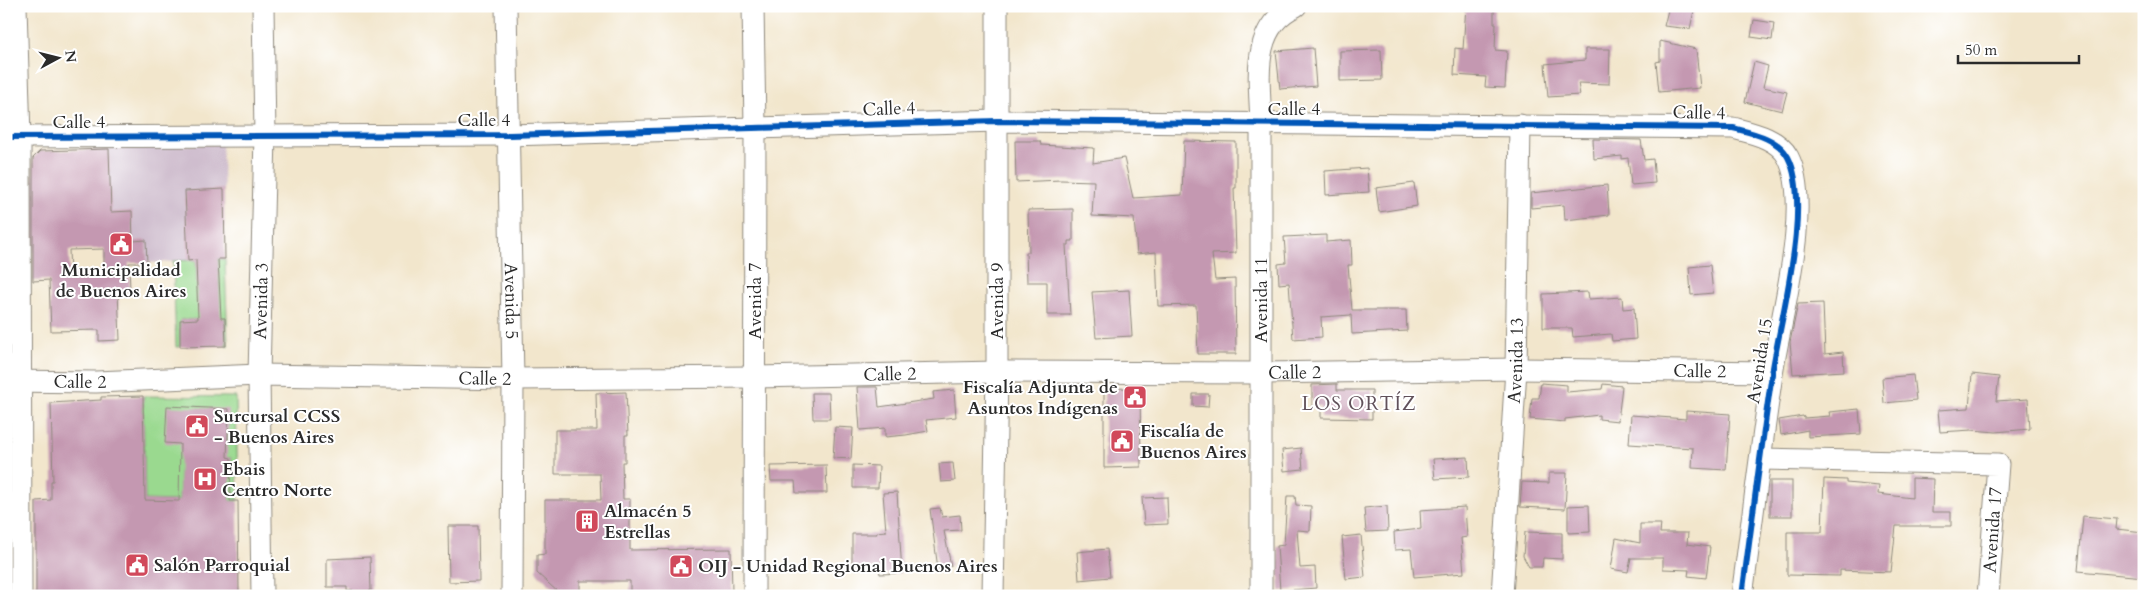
<svg xmlns="http://www.w3.org/2000/svg" width="2150" height="602" viewBox="0 0 2150 602" font-family="Cardo,serif">
<style>
.industrial{fill:#cfbdce}
.green{fill:#9ad98f;stroke:#62825d}
.building{fill:#c498b1;fill-rule:evenodd}
.lines{fill:none;stroke-linecap:round;stroke-linejoin:round}
.minor-casing{stroke:#8e887c;stroke-width:23}
.minor{stroke:#fff;stroke-width:21}
.cycleway-casing{stroke:#fff;stroke-width:9}
.cycleway{stroke:#0057b8;stroke-width:6}
.labels{text-anchor:middle;dominant-baseline:central;stroke-width:4;stroke-linejoin:round;paint-order:stroke}
.street-label{font-size:18px;fill:#2b2b2b;stroke:#fff}
.poi-label{font-size:18px;font-weight:bold;fill:#2b2b2b;stroke:#fff;text-anchor:start}
.neighbourhood-label{font-size:19px;letter-spacing:1px;fill:#61515a;stroke:#fff}
</style>
<rect width="100%" height="100%" fill="#fff"/>
<filter id="ink" filterUnits="userSpaceOnUse"><feTurbulence type="fractalNoise" baseFrequency=".02" numOctaves="2"/><feDisplacementMap in="SourceGraphic" scale="10" xChannelSelector="R" yChannelSelector="G"/><feConvolveMatrix kernelMatrix="1 2 1 2 8 2 1 2 1" color-interpolation-filters="sRGB"/></filter>
<filter id="wash" filterUnits="userSpaceOnUse"><feTurbulence type="fractalNoise" baseFrequency=".0096" numOctaves="4" result="noise"/><feDisplacementMap in="SourceGraphic" scale="20" xChannelSelector="R" yChannelSelector="G"/><feGaussianBlur stdDeviation="1.12" result="paint"/><feColorMatrix in="noise" values="0 0 0 0 0 0 0 0 0 0 0 0 0 0 0 0 0 1.4 0 .05"/><feComposite in="paint" operator="in"/></filter>
<g filter="url(#wash)">
<rect width="100%" height="100%" fill="#f2e6cc"/>
<!-- industrial -->
<polygon class="industrial" points="222,144 224,189 185,191 188,261 147,263 146,240 133,241 132,211 111,212 109,148"/>
<!-- green -->
<g class="green">
<polygon points="218,259 225,259 228,346 226,346 225,318 180,320 180,347 176,347 173,261 196,260 198,308 220,307"/>
<polygon points="143,396 236,397 238,501 230,501 231,458 181,455 179,501 145,500"/>
</g>
<g id="blocks">
<!-- building -->
<g class="building">
<polygon points="1466,6 1494,6 1494,23 1496,23 1495,50 1507,51 1505,88 1485,87 1486,77 1454,75 1455,48 1463,49"/>
<polygon points="1669,6 1695,6 1690,29 1664,26"/>
<polygon points="1754,20 1774,23 1772,40 1751,37"/>
<polygon points="1660,41 1696,49 1700,88 1659,92 1656,62 1660,61"/>
<polygon points="1313,48 1316,86 1280,89 1276,51"/>
<polygon points="1585,49 1610,49 1609,84 1578,83 1580,95 1548,97 1545,64 1585,60"/>
<polygon points="1381,50 1382,80 1340,81 1340,51"/>
<polygon points="1754,62 1768,66 1763,87 1787,92 1782,111 1745,102"/>
<polygon points="1593,139 1641,140 1644,160 1653,159 1655,183 1631,185 1628,158 1622,159 1622,156 1594,159"/>
<polygon points="1015,141 1040,141 1041,145 1094,148 1093,163 1124,158 1133,198 1182,195 1184,141 1236,142 1236,188 1234,188 1236,253 1212,254 1215,280 1235,279 1236,354 1198,354 1196,305 1158,306 1156,252 1137,254 1134,218 1092,216 1094,181 1061,180 1016,182"/>
<path d="M109,149L111,212L132,211L133,241L146,240L147,263H129L130,291H118L120,340L99,341V330L51,331L49,280L33,281V158L40,151ZM104,249V273L70,274L69,250Z"/>
<polygon points="1367,168 1369,192 1326,195 1325,171"/>
<polygon points="1414,183 1417,206 1379,212 1376,188"/>
<polygon points="1607,185 1609,215 1565,220 1564,205 1531,208 1531,193"/>
<polygon points="224,189 225,259 218,259 221,318 225,318 226,346 180,347 180,320 198,319 196,260 188,261 185,191"/>
<polygon points="1073,209 1073,241 1069,241 1069,245 1066,245 1070,315 1047,315 1047,282 1027,282 1026,252 1029,252 1028,210"/>
<polygon points="1326,235 1326,242 1351,240 1352,265 1348,265 1352,310 1406,310 1407,331 1352,334 1351,315 1321,317 1322,337 1293,339 1289,283 1279,284 1278,264 1286,263 1284,237"/>
<polygon points="1710,265 1713,293 1691,295 1689,267"/>
<polygon points="1129,290 1132,336 1096,338 1092,292"/>
<polygon points="1588,292 1589,299 1622,297 1623,309 1634,308 1636,339 1612,341 1611,334 1573,337 1572,328 1543,328 1543,294"/>
<polygon points="1823,303 1825,354 1843,352 1844,371 1793,374 1790,342 1798,304"/>
<polygon points="1972,374 1999,377 1996,401 2028,399 2030,429 1996,432 1972,430 1940,432 1938,410 1969,408"/>
<polygon points="1913,375 1916,400 1884,403 1882,378"/>
<polygon points="1541,383 1567,385 1567,392 1602,389 1603,384 1622,386 1618,421 1599,419 1599,415 1565,419 1565,422 1530,419 1532,398 1539,398"/>
<polygon points="1337,384 1337,390 1372,390 1372,419 1321,418 1321,406 1312,406 1312,385"/>
<polygon points="857,387 877,387 879,407 934,399 933,392 954,390 956,417 926,420 928,431 906,435 885,437 885,428 860,430"/>
<polygon points="1126,388 1140,389 1141,467 1104,468 1104,389"/>
<polygon points="626,392 628,435 625,435 625,462 622,462 623,499 630,499 630,550 731,549 732,592 630,594 630,581 580,581 580,593 559,593 537,573 537,555 545,554 545,500 601,500 600,474 555,474 555,430 597,430 596,393"/>
<polygon points="812,393 829,393 830,419 813,419"/>
<polygon points="1193,394 1209,394 1208,407 1193,406"/>
<polygon points="143,396 145,500 179,501 180,444 165,443 167,406 229,409 227,457 231,458 230,501 238,501 239,596 36,596 36,501 51,500 51,481 53,481 51,403 101,400 101,397"/>
<polygon points="1859,409 1861,434 1808,437 1808,430 1781,435 1779,420 1803,416 1804,418 1830,416 1829,412"/>
<polygon points="1686,411 1730,414 1726,470 1692,468 1693,448 1629,444 1631,415 1686,419"/>
<polygon points="835,427 853,428 851,459 833,458"/>
<polygon points="1301,448 1303,469 1284,471 1282,450"/>
<polygon points="1468,457 1469,477 1435,479 1433,459"/>
<polygon points="953,463 955,481 941,482 939,464"/>
<polygon points="826,465 827,493 796,493 795,481 771,481 770,466"/>
<polygon points="853,465 879,466 878,488 853,488"/>
<polygon points="1549,473 1567,473 1565,509 1520,507 1522,482 1549,483"/>
<polygon points="1912,478 1933,479 1932,512 1951,512 1951,526 1896,526 1891,572 1840,570 1840,576 1787,575 1787,532 1822,532 1824,479 1846,480 1846,483 1879,486 1878,494 1912,498"/>
<rect x="1770" y="481" width="22" height="35"/>
<polygon points="897,492 902,573 880,574 879,568 852,569 852,534 877,534 876,532 886,531 883,493"/>
<polygon points="1287,496 1295,496 1296,505 1311,506 1310,531 1297,530 1300,568 1315,567 1316,588 1280,591 1277,546 1284,545"/>
<polygon points="1167,497 1168,524 1144,525 1142,498"/>
<polygon points="1589,505 1590,532 1568,533 1568,506"/>
<polygon points="1387,506 1388,531 1366,532 1364,508"/>
<polygon points="1465,507 1467,537 1461,538 1464,573 1414,577 1411,549 1395,550 1394,532 1421,529 1420,510"/>
<polygon points="940,508 942,517 960,515 961,530 944,531 951,566 938,569 930,509"/>
<polygon points="2083,516 2117,519 2116,529 2144,532 2144,577 2078,571"/>
<polygon points="1640,524 1661,524 1660,533 1688,533 1687,544 1710,547 1706,578 1688,576 1689,570 1663,569 1663,558 1631,558 1628,572 1611,569 1616,538 1640,543"/>
<polygon points="448,526 478,526 479,581 449,582"/>
<polygon points="1525,532 1562,533 1562,559 1543,558 1542,567 1529,567 1523,556"/>
<polygon points="1361,535 1365,577 1346,579 1342,537"/>
<polygon points="1107,549 1110,577 1079,580 1077,552"/>
<polygon points="370,557 371,591 347,591 347,587 327,587 327,559"/>
</g>
</g>
</g>
<g filter="url(#ink)">
<use href="#blocks" fill-opacity="0" stroke="#8e887c" stroke-width="1"/>
<g class="lines">
<!-- minor casing -->
<g class="minor-casing">
<g id="minor">
<polyline points="16,6 20,137 21,596"/>
<path id="s1" d="M506,6L513,379L512,596"/>
<polyline points="753,6 755,127 754,596"/>
<path d="M6,137L509,135L997,121L1733,128C1752,133 1778,138 1788,157C1813,205 1780,319 1772,374C1761,448 1752,522 1742,596"/>
<path id="s2" d="M6,381L96,382L259,375L513,379L755,377L997,372L1261,373L1516,369L1772,372"/>
<polyline points="1761,459 1998,464 1988,596"/>
<path id="s3" d="M262,596L259,375L265,136L263,6"/>
<polyline points="993,596 997,372 997,6"/>
<path d="M1261,596V124C1260,82 1249,27 1296,6"/>
<path id="s4" d="M1502,596L1516,369L1520,125"/>
</g>
</g>
<!-- minor -->
<use href="#minor" class="minor"/>
<!-- cycleway casing -->
<g class="cycleway-casing">
<path id="cycleway" d="M6,137L509,135L997,121L1733,128C1752,133 1778,138 1788,157C1813,205 1780,319 1772,374C1761,448 1752,522 1742,596"/>
</g>
<!-- cycleway -->
<use href="#cycleway" class="cycleway"/>
</g>
</g>
<!-- icons -->
<defs>
<g id="civic-square" transform="scale(1.25)"><rect x="-9" y="-9" width="18" height="18" rx="4" fill="#d1495b" stroke="#fff"/><path d="M-.6-6.5H3V-4.5H.6V-3L4-1V1h2V6H-6V1h2V-1L-.6-3ZM-1.2 2.5V6h2.4V2.5Z" fill="#fff"/></g>
<g id="hospital-square" transform="scale(1.25)"><rect x="-9" y="-9" width="18" height="18" rx="4" fill="#d1495b" stroke="#fff"/><path d="M-5-5h3v3.5h4V-5h3V5h-3V1.5h-4V5h-3Z" fill="#fff"/></g>
<g id="building-square" transform="scale(1.25)"><rect x="-9" y="-9" width="18" height="18" rx="4" fill="#d1495b" stroke="#fff"/><path d="M-4-6H4V6H1V3H-1V6H-4ZM-2.5-4.3h1.7v1.8h-1.7ZM.8-4.3h1.7v1.8H.8ZM-2.5-1h1.7V.8h-1.7ZM.8-1h1.7V.8H.8Z" fill="#fff"/></g>
</defs>
<g fill-rule="evenodd">
<use href="#civic-square" x="121" y="244"/>
<use href="#civic-square" x="1135" y="397"/>
<use href="#civic-square" x="197" y="426"/>
<use href="#civic-square" x="1122" y="441"/>
<use href="#hospital-square" x="205" y="479"/>
<use href="#building-square" x="587" y="521"/>
<use href="#civic-square" x="137" y="565"/>
<use href="#civic-square" x="681" y="566"/>
</g>
<g class="labels">
<!-- street labels -->
<g class="street-label">
<text transform="translate(889 109) rotate(-2)">Calle 4</text>
<text x="1294" y="109">Calle 4</text>
<text transform="translate(1699 113) rotate(1)">Calle 4</text>
<text x="484" y="120">Calle 4</text>
<text x="79" y="122">Calle 4</text>
<text transform="translate(1261 300) rotate(-90)">Avenida 11</text>
<text stroke="none"><textPath href="#s3" startOffset="295">Avenida 3</textPath></text>
<text stroke="none"><textPath href="#s1" startOffset="295">Avenida 5</textPath></text>
<text transform="translate(755 301) rotate(-90)">Avenida 7</text>
<text transform="translate(997 301) rotate(-90)">Avenida 9</text>
<text stroke="none"><textPath href="#s4" startOffset="236">Avenida 13</textPath></text>
<text transform="translate(1760 361) rotate(-81)">Avenida 15</text>
<text stroke="none"><textPath href="#s2" startOffset="1694">Calle 2</textPath></text>
<text stroke="none"><textPath href="#s2" startOffset="1289">Calle 2</textPath></text>
<text stroke="none"><textPath href="#s2" startOffset="884">Calle 2</textPath></text>
<text stroke="none"><textPath href="#s2" startOffset="479">Calle 2</textPath></text>
<text stroke="none"><textPath href="#s2" startOffset="74">Calle 2</textPath></text>
<text transform="translate(1993 530) rotate(-86)">Avenida 17</text>
</g>
<!-- poi labels -->
<g class="poi-label">
<text x="121" y="270" text-anchor="middle">Municipalidad<tspan x="121" dy="21">de Buenos Aires</tspan></text>
<text x="1118" y="387" text-anchor="end">Fiscalía Adjunta de<tspan x="1118" dy="21">Asuntos Indígenas</tspan></text>
<text x="214" y="416">Surcursal CCSS<tspan x="214" dy="21">- Buenos Aires</tspan></text>
<text x="1140" y="431">Fiscalía de<tspan x="1140" dy="21">Buenos Aires</tspan></text>
<text x="222" y="469">Ebais<tspan x="222" dy="21">Centro Norte</tspan></text>
<text x="604" y="511">Almacén 5<tspan x="604" dy="21">Estrellas</tspan></text>
<text x="154" y="565">Salón Parroquial</text>
<text x="698" y="566">OIJ - Unidad Regional Buenos Aires</text>
</g>
<!-- neighbourhood labels -->
<g class="neighbourhood-label">
<text x="1359" y="404">LOS ORTÍZ</text>
</g>
</g>
<!-- margin -->
<rect width="2150" height="602" fill="none" stroke="#fff" stroke-width="25"/>
<!-- north arrow -->
<g transform="translate(58 58) rotate(83)" stroke="#ffffff" stroke-width="4" paint-order="stroke">
<path d="M0-4L9 19L0 12L-9 19Z" fill="#2b2b2b"/>
<text y="-8" font-size="14" font-weight="bold" text-anchor="middle" fill="#2b2b2b">N</text>
</g>
<!-- scale -->
<path d="M1958 55v8h121v-8" fill="none" stroke="#2b2b2b" stroke-width="2.5"/>
<text x="1965" y="55" font-size="15" fill="#2b2b2b" stroke="#ffffff" stroke-width="4" paint-order="stroke">50 m</text>
</svg>
